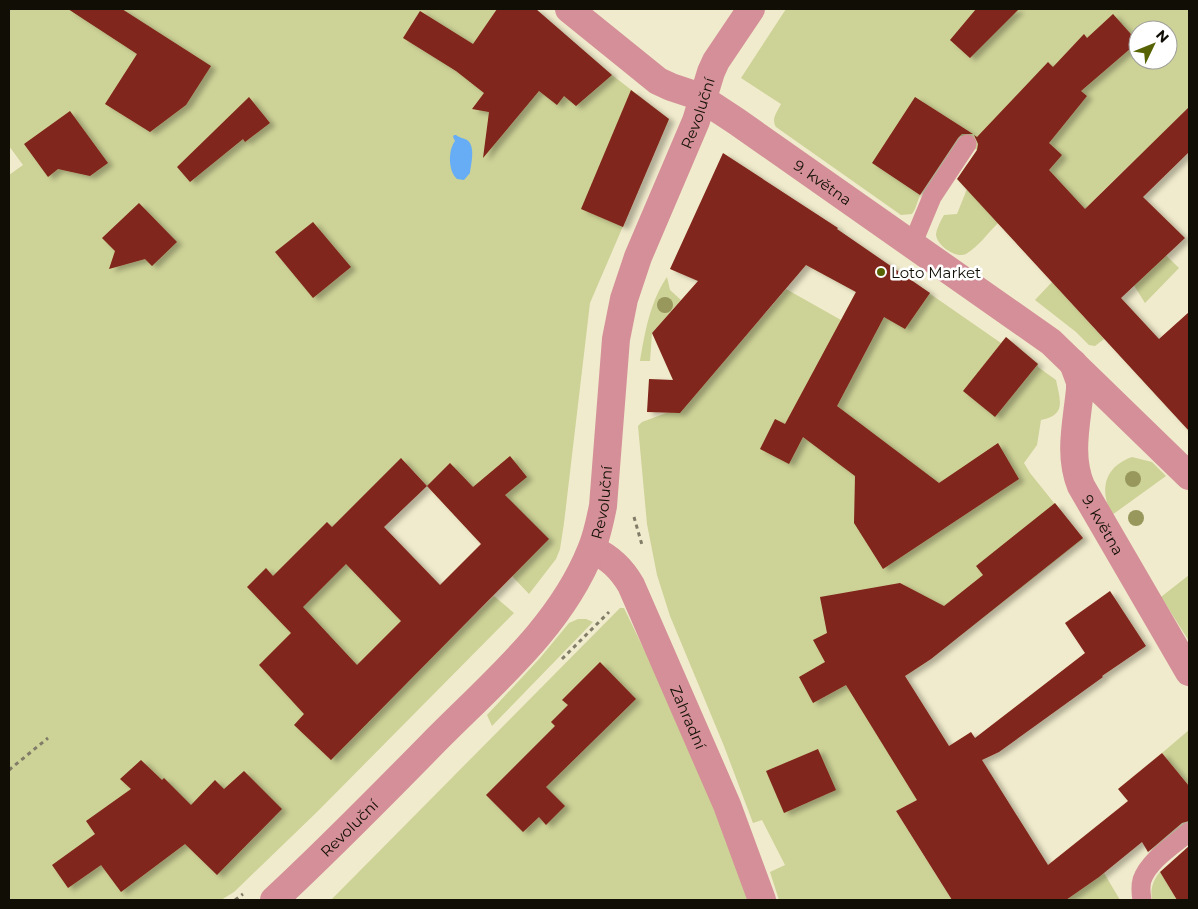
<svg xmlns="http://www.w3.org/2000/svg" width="1198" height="909" viewBox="0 0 1198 909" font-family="Montserrat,sans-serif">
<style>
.green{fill:#cdd297;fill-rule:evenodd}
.water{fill:#67adf5}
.building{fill:#80251a;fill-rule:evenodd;filter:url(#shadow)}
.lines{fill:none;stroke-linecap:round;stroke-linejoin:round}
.path{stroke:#807c68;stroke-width:3;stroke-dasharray:4 4;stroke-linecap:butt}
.service{stroke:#d48f98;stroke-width:19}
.minor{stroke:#d48f98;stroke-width:28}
.tertiary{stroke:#d48f98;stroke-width:28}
.tree{fill:#98975c}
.poi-dot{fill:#576303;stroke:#fff;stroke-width:2}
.labels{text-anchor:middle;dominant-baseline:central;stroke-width:5;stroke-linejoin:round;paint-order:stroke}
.street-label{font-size:15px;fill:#110f05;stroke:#fff}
.poi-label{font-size:15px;fill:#110f05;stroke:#fff;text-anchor:start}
</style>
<defs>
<filter id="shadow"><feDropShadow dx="5.5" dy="3" stdDeviation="2.5" flood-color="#0004"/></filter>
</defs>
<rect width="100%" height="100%" fill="#f0ebcc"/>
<!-- green -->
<g class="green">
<polygon points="9,9 535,9 612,75 669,119 590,303 564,523 560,549 556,559 529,594 402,459 332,527 444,645 494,596 514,613 318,811 234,892 221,900 9,900 9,175 23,165 9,146"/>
<path d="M786,9H1189V108L1104,190L1034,262L998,223C988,233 978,247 966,254C956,259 936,245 936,234C937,228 941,220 944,215L957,214L967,189L999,171L960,135L920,195L915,209L912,214L901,215L776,127C771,119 777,112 781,104L741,78ZM1138,30H1168V60H1138Z"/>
<polygon points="1138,228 1179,268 1145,303 1130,279"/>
<path d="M838,230L1001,343L1006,337L1038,364V367L1056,380C1060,400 1067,415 1041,420L1037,445L1024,463L1030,473L1083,539L931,659L907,675L906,672L903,674L917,800L896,811L952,900H779L770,872L785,865L762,820L753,823L724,746L670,616L657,575L647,524L638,426L642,422L685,406L786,289L841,320L856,292L808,266Z"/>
<path d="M667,277L670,290L681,300L652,333L650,361H640C645,332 650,302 667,277Z"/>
<polygon points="1052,282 1104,339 1095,346 1089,345 1076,332 1035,300"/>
<path d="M1132,457L1152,462L1166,476L1112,515C1099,490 1104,467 1132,457Z"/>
<polygon points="1189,575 1189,641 1161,597"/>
<polygon points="620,608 624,608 668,699 716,811 748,900 331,900"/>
<polygon points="578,619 586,619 593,622 492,726 487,715 540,658 569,623"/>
<polygon points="1189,730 1189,786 1162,753"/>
<path d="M1160,872L1177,900H1152C1150,889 1153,880 1160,872Z"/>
<polygon points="1104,873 1120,900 1066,900"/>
</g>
<!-- water -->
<path class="water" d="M454,135H456C460,138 463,138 467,140C476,146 471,164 470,173L464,180L457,179C448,171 448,150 455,141L453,137Z"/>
<!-- building -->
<g class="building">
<polygon points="68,9 122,9 211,66 186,105 150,132 105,104 137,54"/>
<polygon points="497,9 536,9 612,75 576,106 564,96 557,105 539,91 483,158 489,112 472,109 484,93 456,71 403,38 420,11 473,44"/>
<polygon points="976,9 1019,9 970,58 950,40"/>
<polygon points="1113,14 1138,42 1081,91 1087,96 1049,143 1062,155 1049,170 1085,209 1189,107 1189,152 1143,197 1185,238 1121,298 1159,339 1189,312 1189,431 957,179 977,150 978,144 974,135 977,137 1048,62 1053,67 1084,34 1087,38"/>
<polygon points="631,90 669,119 623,227 581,209"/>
<polygon points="249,97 270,123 245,142 243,139 190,182 177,167"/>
<polygon points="915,97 973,134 962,134 958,138 920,195 872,163"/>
<polygon points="70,111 108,163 90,176 58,169 48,177 24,144"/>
<polygon points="723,153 838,228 837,229 930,293 905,329 884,317 837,406 939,483 998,443 1019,479 883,569 854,523 855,476 803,437 789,464 760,449 775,419 787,425 785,424 856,292 806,265 680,413 647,412 649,379 673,380 652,333 698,281 670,269"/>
<polygon points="139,203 177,242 152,266 145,259 109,269 115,251 102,238"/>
<polygon points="313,222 351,267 313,298 275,252"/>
<polygon points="1006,337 1038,364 995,417 963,391"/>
<path d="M510,456L527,477L505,495L549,539L331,760L294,725L304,714L259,665L291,633L247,587L266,568L273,576L327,522L332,527L401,458L427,486L450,463L473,487ZM427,486L481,544L440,585L384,527ZM346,564L401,621L357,665L303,607Z"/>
<polygon points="1055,503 1083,538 931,659 905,676 949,746 971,732 975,738 1085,653 1065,623 1110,591 1146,646 1102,676 1103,677 999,752 982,760 1048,865 1128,801 1118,789 1162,753 1189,786 1189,821 1182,823 1148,852 1142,842 1099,877 1066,900 952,900 896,811 917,800 846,685 813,703 799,677 825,662 813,640 827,633 820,597 900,583 944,606 983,575 976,566"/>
<polygon points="600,662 636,699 546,787 565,806 546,825 539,817 523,832 486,795 555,726 551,722 568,705 562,700"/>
<polygon points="818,749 836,790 784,813 766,771"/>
<polygon points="141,760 162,780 164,778 191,805 215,780 224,789 244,771 282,809 217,875 185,844 121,892 101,865 68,888 52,865 95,834 86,821 131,789 120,779"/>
<polygon points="1189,846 1189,900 1177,900 1160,872"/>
</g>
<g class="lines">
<!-- path -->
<g class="path">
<polyline points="634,517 642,545"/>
<polyline points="562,659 609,612"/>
<polyline points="9,770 48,738"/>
<polyline points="235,900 243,894"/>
</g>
<!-- service -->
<g class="service">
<polyline points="912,245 932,197 967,144"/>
<path d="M1142,900C1141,894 1140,887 1142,880C1149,860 1174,845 1189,832"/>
</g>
<!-- minor -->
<g class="minor">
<path id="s1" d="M569,9L658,81L671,87L698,96L736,121L1051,342L1189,476"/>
<path id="s2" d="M1073,363L1080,382V389C1077,422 1068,455 1081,486L1189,672"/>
<path id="s3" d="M592,549C610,558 621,568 631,585L727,805L762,900"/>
</g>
<!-- tertiary -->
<path class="tertiary" id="s4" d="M274,900C329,849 381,796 433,743C491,684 560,628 591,550C597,536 600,521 603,506L616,339L624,299L638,257L696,121L711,72L716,61L751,9"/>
</g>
<!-- trees -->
<g class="tree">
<circle cx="665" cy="305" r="8"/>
<circle cx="1133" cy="479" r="8"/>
<circle cx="1136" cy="518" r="8"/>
</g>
<!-- markers -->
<circle class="poi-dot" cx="881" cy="272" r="5"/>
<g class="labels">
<!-- street labels -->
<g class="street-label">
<text stroke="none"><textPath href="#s4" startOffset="929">Revoluční</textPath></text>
<text stroke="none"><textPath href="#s1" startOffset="309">9. května</textPath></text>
<text stroke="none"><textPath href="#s4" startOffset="524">Revoluční</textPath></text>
<text stroke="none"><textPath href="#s2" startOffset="170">9. května</textPath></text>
<text stroke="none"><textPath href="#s3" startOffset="198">Zahradní</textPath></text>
<text stroke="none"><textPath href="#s4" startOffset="104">Revoluční</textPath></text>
</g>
<!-- poi labels -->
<g class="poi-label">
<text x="891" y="272">Loto Market</text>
</g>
</g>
<!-- border -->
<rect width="1198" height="909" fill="none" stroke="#110f05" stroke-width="20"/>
<!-- north arrow -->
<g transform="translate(1153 45) rotate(47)"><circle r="24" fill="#ffffff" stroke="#a09f9b"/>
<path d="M0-4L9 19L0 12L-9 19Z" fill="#576303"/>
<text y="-8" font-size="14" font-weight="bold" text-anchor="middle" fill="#110f05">N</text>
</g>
</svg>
